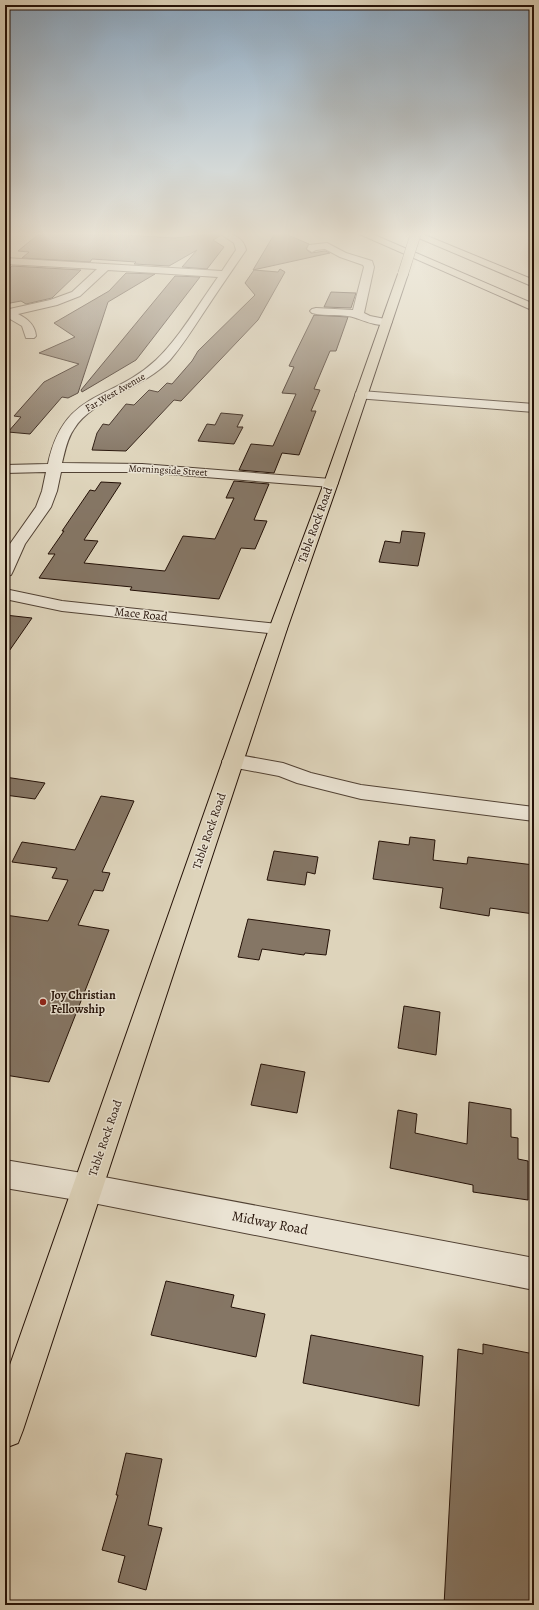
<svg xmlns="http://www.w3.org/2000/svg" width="539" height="1610" viewBox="0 0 539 1610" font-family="Alegreya,serif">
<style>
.building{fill:#857665;stroke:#241107}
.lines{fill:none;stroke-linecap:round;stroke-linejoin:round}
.minor-casing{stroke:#524234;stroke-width:2}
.major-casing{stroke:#241107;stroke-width:2}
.highway-casing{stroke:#241107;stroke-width:2}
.minor{fill:#eae3d3;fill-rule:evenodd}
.major{fill:#ded4bb;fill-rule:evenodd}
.highway{fill:#ded4bb;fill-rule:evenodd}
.major-bridge-casing{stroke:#241107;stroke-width:11;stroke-linecap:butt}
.major-bridge{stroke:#ded4bb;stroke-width:10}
.poi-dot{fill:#8f2418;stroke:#eae3d3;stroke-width:1.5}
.labels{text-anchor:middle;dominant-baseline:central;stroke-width:3;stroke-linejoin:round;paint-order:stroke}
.far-street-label{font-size:10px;fill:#241107;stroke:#eae3d3}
.street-label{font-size:12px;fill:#241107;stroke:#eae3d3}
.poi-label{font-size:12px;font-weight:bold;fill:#241107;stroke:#eae3d3;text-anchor:start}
.near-street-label{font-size:14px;fill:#241107;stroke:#eae3d3}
</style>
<rect width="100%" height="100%" fill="#ded4bb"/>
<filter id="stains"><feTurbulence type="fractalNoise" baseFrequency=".005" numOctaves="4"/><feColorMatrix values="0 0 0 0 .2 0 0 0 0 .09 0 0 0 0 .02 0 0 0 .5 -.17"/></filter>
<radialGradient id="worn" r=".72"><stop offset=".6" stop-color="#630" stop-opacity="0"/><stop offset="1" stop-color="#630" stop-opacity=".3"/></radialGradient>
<!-- building -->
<g class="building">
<polygon points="40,233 87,233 175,238 218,233 220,236 213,240 224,247 207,269 182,267 197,250 169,266 134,264 136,262 92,259 90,262 22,258 29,252 18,251"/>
<polygon points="275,233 283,233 309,244 306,249 311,253 325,251 330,253 253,270"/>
<polygon points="12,266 81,270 52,298 26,304 21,301 5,304 5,272"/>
<polygon points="280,269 285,272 258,320 181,401 174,400 126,451 92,450 97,433 103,424 109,425 126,404 134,405 149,390 158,392 167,383 172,384 192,361 198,351 255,295 245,283 254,270 278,272"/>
<polygon points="126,273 155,274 108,302 78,393 68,398 62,397 30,434 8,432 21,417 14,416 44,382 79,364 39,353 75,337 54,323 109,291"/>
<polygon points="175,276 200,277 136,360 82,392 81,390"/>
<polygon points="331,292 356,293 351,308 324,307"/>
<polygon points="314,315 348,317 336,351 330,351 314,389 320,390 311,411 316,411 299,455 282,453 274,473 239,470 251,444 273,446 296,394 282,393 294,367 289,366"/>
<polygon points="221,413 243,415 237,427 243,427 234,444 198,441 207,424 215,425"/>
<polygon points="234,481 269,484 254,520 267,521 255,549 241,548 219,599 130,590 132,587 39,578 55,554 48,554 64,531 62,531 90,490 95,491 101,482 121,483 84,540 98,541 84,563 165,571 183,536 215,539 234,498 226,498"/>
<polygon points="402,531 425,533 418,566 379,562 385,541 400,543"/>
<polygon points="5,615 32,618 5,657"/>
<polygon points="5,777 45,783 35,799 5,795"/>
<polygon points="101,796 134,801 102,872 110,873 103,891 94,890 78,925 109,930 49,1082 5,1075 5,915 48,921 68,880 52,878 57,868 12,862 22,842 75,850"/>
<polygon points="410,837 435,840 433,860 467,864 468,857 534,865 534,914 490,908 489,916 440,908 443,888 373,879 379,841 409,845"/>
<polygon points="274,851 318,857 315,874 307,872 305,885 267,880"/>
<polygon points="248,919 330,930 326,955 305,953 304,955 262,949 259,960 238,957"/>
<polygon points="404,1006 440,1012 436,1055 398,1048"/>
<polygon points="261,1064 305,1072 297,1113 251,1105"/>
<polygon points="469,1102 511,1109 511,1137 518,1138 518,1159 528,1161 528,1200 473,1192 473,1185 390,1168 398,1110 417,1114 415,1133 467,1144"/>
<polygon points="166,1281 234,1295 231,1307 265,1314 256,1357 151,1335"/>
<polygon points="311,1335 423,1356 419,1406 303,1383"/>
<polygon points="483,1344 534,1354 534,1605 444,1605 458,1349 483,1354"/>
<polygon points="126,1453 162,1459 148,1525 162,1528 146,1590 118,1582 125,1556 102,1550 118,1495 116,1495"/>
</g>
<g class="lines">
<!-- minor casing -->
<g class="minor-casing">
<g id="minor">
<path d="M219,233C231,233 243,236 246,250C231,272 217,292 202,315C192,330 182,346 170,360C144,388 92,399 74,429C67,439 65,451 62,463L142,464L331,479L336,480L338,483L336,486L331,487L142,472H61L57,491L51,507L25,544L13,571L11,575L5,576V551L36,507L42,491L46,472L5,473V465L48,464C64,389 111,402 156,360C180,337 198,305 218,277L108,270L80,296L57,305L18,314C28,319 35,325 36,336L34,338H26L22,326L5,316V310L50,300L72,292L97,269L5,264V258L222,271L236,250L234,243Z"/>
<path d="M327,243L346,253L372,261L374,267L364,313L370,316L390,320L392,322L390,324C379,327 367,322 356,318C343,313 326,317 312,313L310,311L312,309L316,308L353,310L364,267L363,265L340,257L325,249L316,250L312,252L307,249L309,245Z"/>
<polygon points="361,391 534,404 534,412 356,398 355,395 356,392"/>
<polygon points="5,589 62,601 278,624 284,625 287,629 284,633 278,634 62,611 5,599"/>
<polygon points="233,754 283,763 311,773 361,785 534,807 534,821 361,799 297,783 279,776 226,766 222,761 226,756"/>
<polygon points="5,1160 88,1174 534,1258 534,1290 88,1202 5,1188"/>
</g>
</g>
<!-- major casing -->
<g class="major-casing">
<polygon id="major" points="403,271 408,274 338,483 287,629 23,1430 18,1443 5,1448 5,1379 269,629 324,483 398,274"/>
</g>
<!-- highway casing -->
<g class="highway-casing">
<g id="highway">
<polygon points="357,233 370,233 534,304 534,311"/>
<polygon points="407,233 420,233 534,280 534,287"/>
</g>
</g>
<!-- minor -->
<use href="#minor" class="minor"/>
<!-- major -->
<use href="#major" class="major"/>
<!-- highway -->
<use href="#highway" class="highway"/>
<!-- major-bridge casing -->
<g class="major-bridge-casing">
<polyline id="major-bridge" points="403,274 416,233"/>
</g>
<!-- major-bridge -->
<use href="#major-bridge" class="major-bridge"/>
</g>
<!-- sky -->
<linearGradient id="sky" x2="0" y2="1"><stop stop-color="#8ba6be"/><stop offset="0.51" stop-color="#f0ece0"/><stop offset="1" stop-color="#f0ece0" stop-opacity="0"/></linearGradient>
<rect width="539" height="459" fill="url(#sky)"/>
<!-- markers -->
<circle class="poi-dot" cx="43" cy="1002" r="4"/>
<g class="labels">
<!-- far-street labels -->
<g class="far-street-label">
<text transform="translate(115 392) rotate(-30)">Far West Avenue</text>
<text transform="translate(168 470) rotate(3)">Morningside Street</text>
</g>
<!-- street labels -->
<g class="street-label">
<text transform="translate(315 525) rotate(-70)">Table Rock Road</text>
<text transform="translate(141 614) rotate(6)">Mace Road</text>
<text transform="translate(209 831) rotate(-71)">Table Rock Road</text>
<text transform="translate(105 1138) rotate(-71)">Table Rock Road</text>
</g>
<!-- poi labels -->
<g class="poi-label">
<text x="51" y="995">Joy Christian<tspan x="51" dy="14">Fellowship</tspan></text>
</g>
<!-- near-street labels -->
<g class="near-street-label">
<text transform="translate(270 1223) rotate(11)">Midway Road</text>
</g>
</g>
<!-- margin -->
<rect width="539" height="1610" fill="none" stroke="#ded4bb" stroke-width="20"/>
<rect x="6" y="6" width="527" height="1598" fill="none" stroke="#241107" stroke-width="2"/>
<rect x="10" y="10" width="519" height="1590" fill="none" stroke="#241107"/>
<rect width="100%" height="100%" filter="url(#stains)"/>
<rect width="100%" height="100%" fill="url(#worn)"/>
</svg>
